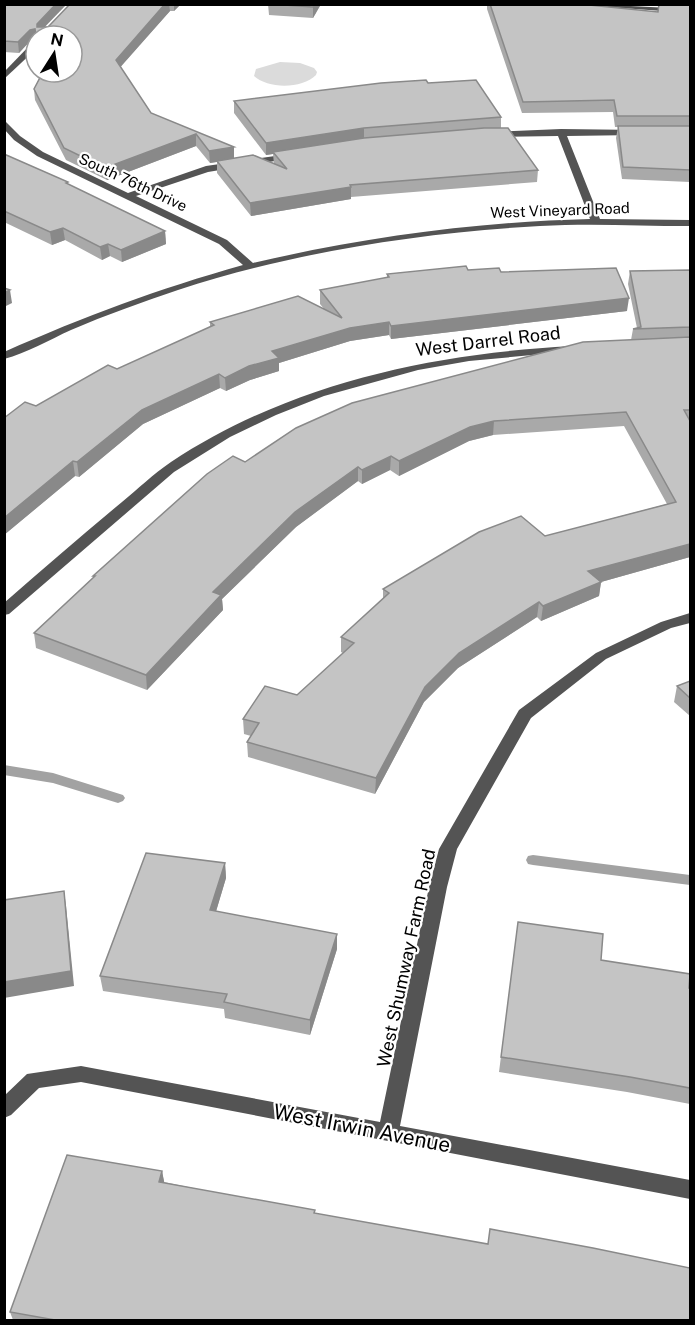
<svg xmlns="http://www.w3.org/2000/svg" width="695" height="1325" viewBox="0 0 695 1325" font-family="'Public Sans',sans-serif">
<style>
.green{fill:#dbdbdb}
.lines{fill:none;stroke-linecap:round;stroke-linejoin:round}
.stream{fill:#a2a2a2;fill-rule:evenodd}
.minor{fill:#545454;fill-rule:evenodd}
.wall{fill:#a9a9a9}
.shaded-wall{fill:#898989}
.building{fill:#c4c4c4;stroke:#898989;stroke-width:1.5}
.labels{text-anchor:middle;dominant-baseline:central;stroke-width:4.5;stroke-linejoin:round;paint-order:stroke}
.far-street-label{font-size:15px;fill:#000;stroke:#fff}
.street-label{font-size:18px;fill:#000;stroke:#fff}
.near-street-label{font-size:21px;fill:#000;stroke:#fff}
</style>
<rect width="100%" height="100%" fill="#fff"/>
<!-- green -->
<path class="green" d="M280,62L300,63L314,68L317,72L316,75C302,89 268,89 254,76L256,69Z"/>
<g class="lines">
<!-- stream -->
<g class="stream">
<polygon points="4,765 53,773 123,795 125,798 123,801 118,803 53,783 4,775"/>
<polygon points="533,855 690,875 690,885 533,865 528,864 526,860 528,856"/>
</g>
<!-- minor -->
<g class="minor">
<polygon points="591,4 690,9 690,13 594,6"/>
<polygon points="33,42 36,42 36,49 4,79 4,72"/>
<path d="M4,120L20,136L43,152L128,193L206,166L296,153L298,155L293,158L208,172L136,196L227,240L253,263C365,237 476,222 590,219L558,136L490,137V133L493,132L561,129L640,130L642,132L637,135L567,136L600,219L690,220V226C640,226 590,223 540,226C418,233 295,252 178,290C142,302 106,315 71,330C49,340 27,353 4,359V352C85,316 158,289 243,265L219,244L37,156L14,140L4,129Z"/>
<path d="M571,346L577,349L575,351L469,361L418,370L324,396L276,415L230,437L174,472L9,614L4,615V603C43,569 82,535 122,502C138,489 153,474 171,462C291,383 430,354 571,346Z"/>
<polygon points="690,613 690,623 671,628 606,659 531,718 457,849 447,887 400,1126 690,1180 690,1199 81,1082 39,1088 11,1115 4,1118 4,1096 27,1074 81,1066 380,1122 429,887 439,849 519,710 596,653 661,622"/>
</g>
</g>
<!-- wall -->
<g class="wall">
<polygon points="4,4 46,27 48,27 70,4 181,4 174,11 170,11 120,67 151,113 234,147 234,158 274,164 273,154 266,155 234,113 234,101 428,83 501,117 501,128 538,170 537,182 351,197 351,199 251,216 217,173 217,162 210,163 196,146 107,180 66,160 35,100 34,89 42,72 72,72 72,36 36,36 36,54 34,54 32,43 35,40 31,40 19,53 4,52"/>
<polygon points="268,4 321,4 313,18 269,15"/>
<polygon points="487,4 579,4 658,12 690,4 690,182 622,179 616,138 618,127 615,127 613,112 522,113 487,9"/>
<polygon points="4,154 68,182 68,184 165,231 166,244 122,262 110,256 102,260 65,240 52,245 4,222"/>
<polygon points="468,270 501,272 627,311 391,339 389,335 350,341 279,363 279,371 250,380 226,391 220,388 143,424 79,477 75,476 4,535 4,418 36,406 210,327 210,322 325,310 320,304 320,290 387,278 387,274"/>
<polygon points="690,270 690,557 601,582 599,596 541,621 537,617 458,668 424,702 375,794 248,757 247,742 251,736 244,734 243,719 297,695 343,653 341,652 341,637 383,599 383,589 545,536 667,504 624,426 493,435 469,441 399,476 390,470 362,484 358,481 296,527 222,599 223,610 147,690 36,648 34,633 93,578 93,576 245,462 631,340 633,329 637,328 628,284 630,271"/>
<polygon points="690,681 690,716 674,702 677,686"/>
<polygon points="225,863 226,878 216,911 337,949 310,1035 225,1018 224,1009 103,991 100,976"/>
<polygon points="518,922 601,960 690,988 690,1104 627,1092 499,1072"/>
<polygon points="162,1171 164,1182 315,1213 690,1320 13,1320 10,1312"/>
</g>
<!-- shaded-wall -->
<g class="shaded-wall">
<polygon points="56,4 67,4 38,34 37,24"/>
<polygon points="165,4 169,4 170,11 117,71 116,60"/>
<polygon points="174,4 181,4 174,11"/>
<polygon points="315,4 321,4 313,18 313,7"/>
<polygon points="35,29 36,40 31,40 19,53 18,42 30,30"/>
<polygon points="364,128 364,140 266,155 266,143"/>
<polygon points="196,134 196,146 107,180 105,168"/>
<polygon points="234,147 234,159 210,163 209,151"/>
<polygon points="351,187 351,199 251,216 250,203"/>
<polygon points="63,228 65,240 52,245 50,232"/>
<polygon points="165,231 166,244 122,262 121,250"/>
<polygon points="108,244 110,256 102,260 100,247"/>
<polygon points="10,290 12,303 4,307 4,293"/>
<polygon points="629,298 627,311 391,339 391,326"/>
<polygon points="389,322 389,335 350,341 279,363 279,371 250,380 226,391 225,378 249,366 272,351 350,328"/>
<polygon points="219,374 220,388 143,424 79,477 77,462 142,410"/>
<polygon points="494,421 493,435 469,441 399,476 399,461 470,427"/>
<polygon points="391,456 390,470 362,484 362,470"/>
<polygon points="73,461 75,476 4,535 4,518"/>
<polygon points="358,467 358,481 296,527 222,599 223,610 147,690 146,675 213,592 295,512"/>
<polygon points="690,544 690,557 601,582 599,596 541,621 543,606 588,571"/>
<polygon points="539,602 537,617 458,668 424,702 375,794 376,778 425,687 459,653"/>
<polygon points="225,863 226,878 212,925 210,910"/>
<polygon points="64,891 66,906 74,986 4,998 4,982"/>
<polygon points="337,934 337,949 310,1035 310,1020"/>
<polygon points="162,1171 165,1186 159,1182"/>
</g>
<!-- building -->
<g class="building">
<polygon points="4,4 56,4 37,24 37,27 48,27 70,4 165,4 116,60 151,113 234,147 209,151 196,134 105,168 64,148 34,89 43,72 72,72 72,36 36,36 35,29 30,30 18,42 4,41"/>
<polygon points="269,4 315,4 313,7"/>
<polygon points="490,4 579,4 658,12 659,4 690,5 690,116 617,116 614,100 523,102"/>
<polygon points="426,80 428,83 476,80 501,117 364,128 266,143 234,101 381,83"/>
<polygon points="618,126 690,126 690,170 623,167"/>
<polygon points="484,128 508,128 538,170 350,185 351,187 250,203 217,161 253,155 287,169 273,152 364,138"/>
<polygon points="4,154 68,182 66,183 165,231 121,250 108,244 100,247 63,228 50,232 4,211"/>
<polygon points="466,266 468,270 499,268 501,272 616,268 629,298 391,326 389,322 350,328 272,351 279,358 249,366 225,378 219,374 142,410 77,462 73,461 4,518 4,418 25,402 36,406 108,365 117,369 214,325 210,322 298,296 342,318 320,290 389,277 387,274"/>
<polygon points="690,270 690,327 633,329 641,327 630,271"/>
<polygon points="4,288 10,290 4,293"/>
<polygon points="690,337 690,410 684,410 690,421 690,544 588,571 601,582 543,606 539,602 459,653 425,687 376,778 247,742 259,723 243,719 265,686 297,695 354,643 341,637 389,593 383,589 479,532 521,516 545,536 676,502 626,412 494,421 470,427 399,461 391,456 362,470 358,467 295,512 213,592 221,595 146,675 34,633 95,576 93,576 207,474 233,456 245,462 296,428 352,403 583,342"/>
<polygon points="690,681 690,698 677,686"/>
<polygon points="146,853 225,863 210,910 337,934 310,1020 224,1002 227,994 100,976"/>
<polygon points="64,891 71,971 4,982 4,900"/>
<polygon points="518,922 603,934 601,960 690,974 689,988 690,988 690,1088 630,1077 501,1057"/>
<polygon points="67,1155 162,1171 159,1182 315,1210 314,1213 488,1244 490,1229 593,1248 690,1268 690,1320 55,1320 10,1312"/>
</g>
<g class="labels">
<!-- far-street labels -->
<g class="far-street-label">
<text transform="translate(133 182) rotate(25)">South 76th Drive</text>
<text transform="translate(560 210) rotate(-2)">West Vineyard Road</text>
</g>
<!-- street labels -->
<g class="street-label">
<text transform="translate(488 341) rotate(-7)">West Darrel Road</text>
<text transform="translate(406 958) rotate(-78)">West Shumway Farm Road</text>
</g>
<!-- near-street labels -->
<g class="near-street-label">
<text transform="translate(362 1128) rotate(11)">West Irwin Avenue</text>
</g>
</g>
<!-- border -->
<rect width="695" height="1325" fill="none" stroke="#000000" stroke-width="12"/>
<!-- north arrow -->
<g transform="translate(54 54) rotate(12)"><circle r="28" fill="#ffffff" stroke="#999999" stroke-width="1.5"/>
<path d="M0-4.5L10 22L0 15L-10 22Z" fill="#000000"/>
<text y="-9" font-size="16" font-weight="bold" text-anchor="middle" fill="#000000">N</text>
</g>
</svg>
